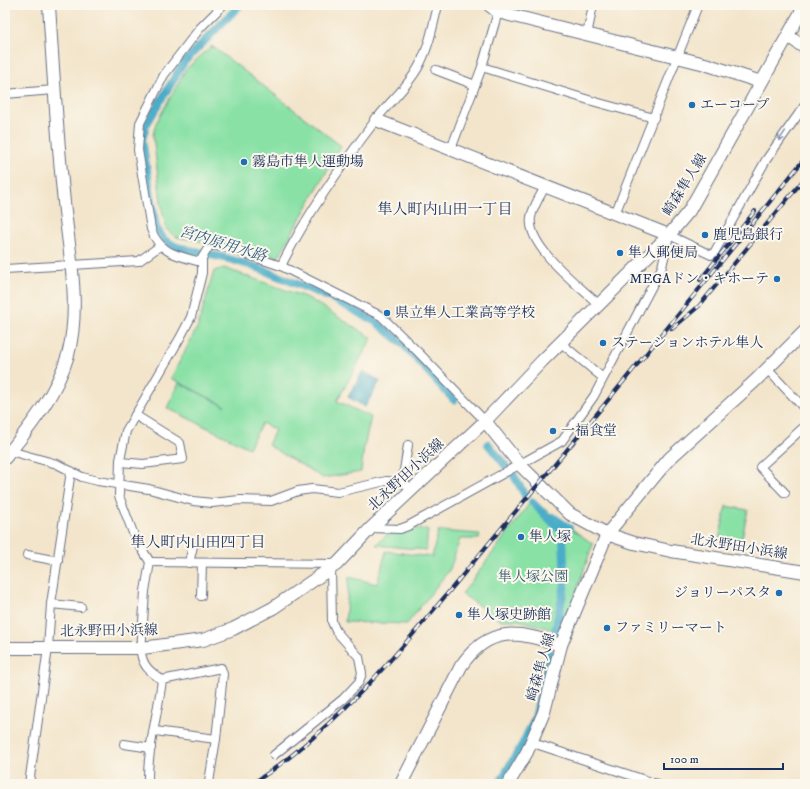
<svg xmlns="http://www.w3.org/2000/svg" width="810" height="789" viewBox="0 0 810 789" font-family="'IM FELL DW Pica','Noto Serif JP',serif">
<style>
.green{fill:#89e1a6;stroke:#528882}
.water{fill:#49acc8;stroke:#326e93}
.lines{fill:none;stroke-linecap:round;stroke-linejoin:round}
.canal{stroke:#49acc8;stroke-width:8}
.street-casing{stroke:#676f84;stroke-width:10}
.secondary-casing{stroke:#676f84;stroke-width:14}
.street{stroke:#fff;stroke-width:8}
.secondary{stroke:#fff;stroke-width:12}
.rail-casing{stroke:#1b2f5e;stroke-width:4}
.rail{stroke:#fbf7ec;stroke-width:2.5;stroke-dasharray:8;stroke-linecap:butt}
.oneway{stroke:#8d97ae}
.poi-dot{fill:#1f6fb2;stroke:#fbf7ec;stroke-width:1.5}
.labels{text-anchor:middle;dominant-baseline:central;stroke-width:4;stroke-linejoin:round;paint-order:stroke}
.poi-label{font-size:14px;fill:#1b2f5e;stroke:#fbf7ec;text-anchor:start}
.street-label{font-size:14px;fill:#1b2f5e;stroke:#fbf7ec}
.park-label{font-size:14px;fill:#365c70;stroke:#fbf7ec}
.neighbourhood-label{font-size:15px;fill:#1b2f5e;stroke:#fbf7ec}
.water-label{font-size:15px;font-style:italic;fill:#2b5b83;stroke:#fbf7ec}
</style>
<rect width="100%" height="100%" fill="#fbf7ec"/>
<filter id="ink" filterUnits="userSpaceOnUse"><feTurbulence type="fractalNoise" baseFrequency=".025" numOctaves="2"/><feDisplacementMap in="SourceGraphic" scale="8" xChannelSelector="R" yChannelSelector="G"/><feConvolveMatrix kernelMatrix="1 2 1 2 8 2 1 2 1" color-interpolation-filters="sRGB"/></filter>
<filter id="wash" filterUnits="userSpaceOnUse"><feTurbulence type="fractalNoise" baseFrequency=".012" numOctaves="4" result="noise"/><feDisplacementMap in="SourceGraphic" scale="16" xChannelSelector="R" yChannelSelector="G"/><feGaussianBlur stdDeviation="0.9" result="paint"/><feColorMatrix in="noise" values="0 0 0 0 0 0 0 0 0 0 0 0 0 0 0 0 0 1.4 0 .05"/><feComposite in="paint" operator="in"/></filter>
<g filter="url(#wash)">
<rect width="100%" height="100%" fill="#f3e5cb"/>
<!-- green -->
<g class="green">
<polygon points="212,46 341,146 278,258 212,236 204,242 176,237 166,229 161,203 153,135 156,123 186,69"/>
<polygon points="224,268 308,298 372,338 337,401 371,417 364,447 361,472 323,478 268,445 275,430 262,423 249,448 167,408 179,383 225,406 171,378 198,326 214,271"/>
<polygon points="532,500 593,544 562,632 518,620 500,620 462,594"/>
<polygon points="726,506 748,510 740,546 719,541"/>
<polygon points="395,527 428,530 426,550 376,545"/>
<polygon points="438,531 480,534 479,539 460,539 450,569 407,624 345,622 349,577 377,584 386,551 432,557"/>
</g>
<!-- water -->
<polygon class="water" points="363,371 380,381 365,407 348,397"/>
<g class="lines">
<!-- canal -->
<g class="canal">
<polyline points="240,5 184,62 146,125 142,140 156,227 164,240 177,247 229,259 256,267 331,298 376,322 402,343 454,400"/>
<polyline points="488,444 505,465"/>
<polyline points="513,474 525,495"/>
<polyline points="532,502 560,530 563,537 565,584 555,632"/>
<polyline points="553,517 569,528"/>
<polyline points="499,784 523,743 535,718 550,652"/>
</g>
</g>
</g>
<g filter="url(#ink)">
<g class="lines">
<!-- street casing -->
<g class="street-casing">
<g id="street">
<polyline points="587,35 593,5"/>
<polyline points="482,67 592,101 654,118"/>
<polyline points="436,70 475,85"/>
<polyline points="5,94 54,90"/>
<polyline points="451,149 482,67 498,12"/>
<path d="M545,187C540,196 533,207 531,217C526,247 580,286 599,305"/>
<polyline points="615,214 698,5"/>
<path d="M201,262C178,256 159,253 151,229L138,150L140,123L164,75L200,28L223,5"/>
<path d="M281,266C307,214 340,167 375,121C389,102 408,87 419,66C429,47 433,26 438,5"/>
<polyline points="5,269 139,261 160,246"/>
<polyline points="561,343 603,378"/>
<polyline points="767,369 805,409"/>
<polyline points="10,451 57,464 82,477 98,481 149,489 193,501 212,503 240,500 271,501 298,491 312,489 338,492 386,481 401,482 414,489"/>
<polyline points="120,462 143,464 183,459 180,443 135,415"/>
<polyline points="402,483 408,445"/>
<polyline points="785,493 760,467 805,426"/>
<polyline points="371,528 400,529 408,526 562,441 594,396 662,267 669,235 711,255 714,253 766,160 805,105"/>
<polyline points="27,555 58,561"/>
<polyline points="150,562 337,564"/>
<polyline points="189,563 193,546"/>
<polyline points="201,596 202,563"/>
<polyline points="51,604 81,607"/>
<polyline points="155,731 216,739 223,674 221,668 162,680"/>
<polyline points="532,740 539,745 657,784"/>
<polyline points="124,744 151,748"/>
<polyline points="274,755 343,699 359,682 362,673 359,657 336,631 332,622 331,568"/>
<polyline points="209,782 216,739"/>
<polyline points="29,784 48,648 51,604 71,471"/>
<path d="M148,784C147,749 158,714 162,680C151,672 143,667 141,653L145,591L150,562L135,538L119,496L120,460L126,431L180,338L191,317L202,273V258L210,245L228,248L281,266L381,316L418,352L485,421"/>
</g>
</g>
<!-- secondary casing -->
<g class="secondary-casing">
<g id="secondary">
<polyline points="489,5 498,12 705,64 761,82"/>
<polyline points="788,36 805,48"/>
<polyline points="376,120 669,235"/>
<polyline points="485,421 520,465 570,514 607,534 634,543 671,551 805,572"/>
<path d="M5,458C30,427 57,393 68,355C81,305 69,252 64,202C57,136 53,71 49,5"/>
<polyline points="5,648 142,648 203,640 233,629 273,608 337,564 371,528 485,421 542,361 669,235 689,211 805,5"/>
<path d="M401,784L461,666C490,624 518,632 561,645"/>
<polyline points="508,784 527,752 544,712 561,645 607,534 669,459 755,381 805,331"/>
</g>
</g>
<!-- street -->
<use href="#street" class="street"/>
<!-- secondary -->
<use href="#secondary" class="secondary"/>
<!-- rail casing -->
<g class="rail-casing">
<g id="rail">
<polyline points="700,280 755,211"/>
<polyline points="672,329 699,306 805,178"/>
<path d="M252,784C348,722 422,623 495,536C600,411 703,285 805,158"/>
</g>
</g>
<!-- rail -->
<use href="#rail" class="rail"/>
</g>
<!-- one-way arrows -->
<defs><path id="oneway-shaft" d="M-6 0H5M1.5-3L5.5 0L1.5 3" fill="none" stroke-width="1.6" stroke-linecap="round" stroke-linejoin="round"/></defs>
<use class="oneway" href="#oneway-shaft" transform="translate(782 136) rotate(124)"/>
</g>
<!-- markers -->
<g class="poi-dot">
<circle cx="692" cy="105" r="4"/>
<circle cx="244" cy="162" r="4"/>
<circle cx="705" cy="235" r="4"/>
<circle cx="620" cy="253" r="4"/>
<circle cx="777" cy="279" r="4"/>
<circle cx="387" cy="313" r="4"/>
<circle cx="603" cy="343" r="4"/>
<circle cx="553" cy="431" r="4"/>
<circle cx="521" cy="537" r="4"/>
<circle cx="779" cy="593" r="4"/>
<circle cx="459" cy="615" r="4"/>
<circle cx="607" cy="628" r="4"/>
</g>
<g class="labels">
<!-- poi labels -->
<g class="poi-label">
<text x="700" y="105">エーコープ</text>
<text x="252" y="162">霧島市隼人運動場</text>
<text x="713" y="235">鹿児島銀行</text>
<text x="628" y="253">隼人郵便局</text>
<text x="769" y="279" text-anchor="end">MEGAドン・キホーテ</text>
<text x="395" y="313">県立隼人工業高等学校</text>
<text x="611" y="343">ステーションホテル隼人</text>
<text x="561" y="431">一福食堂</text>
<text x="529" y="537">隼人塚</text>
<text x="771" y="593" text-anchor="end">ジョリーパスタ</text>
<text x="467" y="615">隼人塚史跡館</text>
<text x="615" y="628">ファミリーマート</text>
</g>
<!-- street labels -->
<g class="street-label">
<text transform="translate(685 185) rotate(-58)">崎森隼人線</text>
<text transform="translate(406 475) rotate(-43)">北永野田小浜線</text>
<text transform="translate(739 547) rotate(9)">北永野田小浜線</text>
<text transform="translate(109 631) rotate(-1)">北永野田小浜線</text>
<text transform="translate(541 667) rotate(-74)">崎森隼人線</text>
</g>
<!-- park labels -->
<g class="park-label">
<text x="533" y="577">隼人塚公園</text>
</g>
<!-- neighbourhood labels -->
<g class="neighbourhood-label">
<text x="445" y="209">隼人町内山田一丁目</text>
<text x="198" y="542">隼人町内山田四丁目</text>
</g>
<!-- water labels -->
<g class="water-label">
<text transform="translate(223 244) rotate(17)">宮内原用水路</text>
</g>
</g>
<!-- margin -->
<rect width="810" height="789" fill="none" stroke="#fbf7ec" stroke-width="20"/>
<!-- scale -->
<path d="M664 763v6h119v-6" fill="none" stroke="#1b2f5e" stroke-width="2"/>
<text x="670" y="763" font-size="12" fill="#1b2f5e" stroke="#fbf7ec" stroke-width="3" paint-order="stroke">100 m</text>
</svg>
